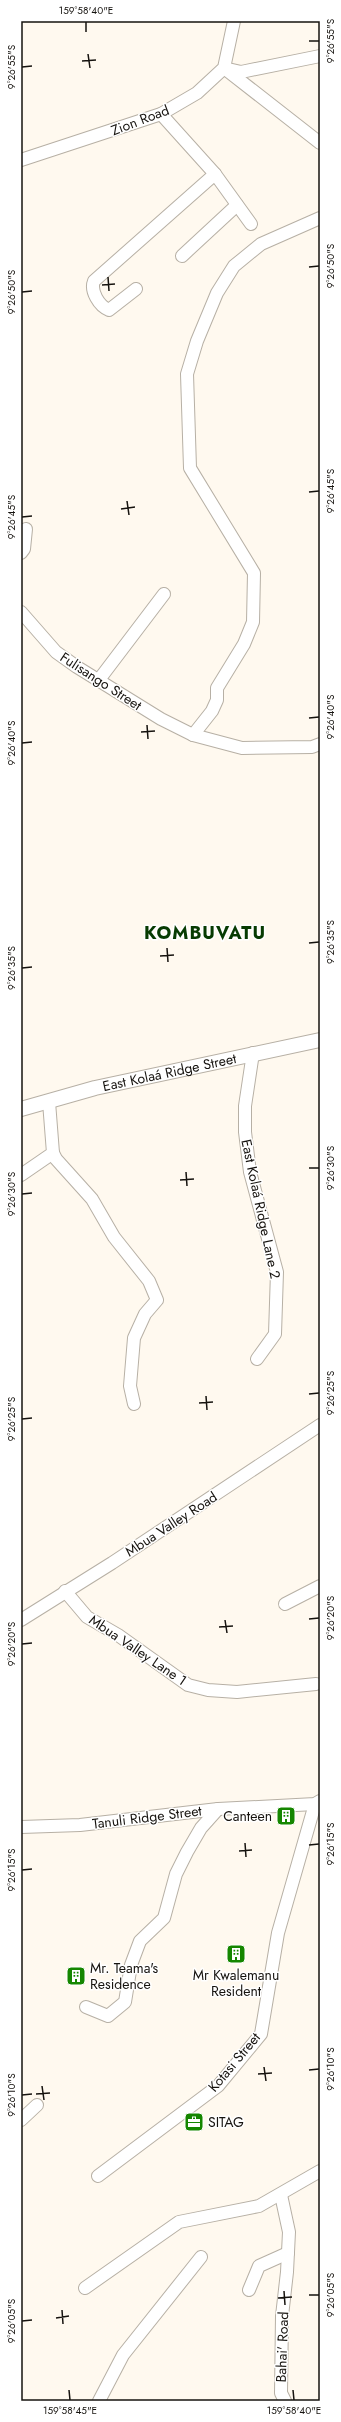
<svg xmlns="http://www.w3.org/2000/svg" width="341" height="2422" viewBox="0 0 341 2422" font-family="Jost,sans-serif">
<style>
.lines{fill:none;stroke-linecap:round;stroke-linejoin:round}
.minor-casing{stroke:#b7b0a5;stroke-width:14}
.tertiary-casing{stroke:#b7b0a5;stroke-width:16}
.minor{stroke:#fff;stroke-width:12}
.tertiary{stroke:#fff;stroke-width:14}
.ticks{fill:none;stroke:#16130f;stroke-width:1.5}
.labels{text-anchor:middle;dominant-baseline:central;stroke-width:3;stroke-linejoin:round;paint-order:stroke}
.street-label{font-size:14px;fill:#16130f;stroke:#fff}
.poi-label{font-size:14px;fill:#16130f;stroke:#fff;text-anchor:start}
.district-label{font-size:18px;font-weight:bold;letter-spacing:1px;fill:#073b02;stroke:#fff}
.neatline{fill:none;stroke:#16130f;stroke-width:1.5}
.ticks-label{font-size:10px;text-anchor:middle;fill:#16130f}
</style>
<rect width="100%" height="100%" fill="#fff9ef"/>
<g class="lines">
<!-- minor casing -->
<g class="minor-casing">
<g id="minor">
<polyline points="224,68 320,143"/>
<polyline points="228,69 241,72 320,56"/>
<polyline points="161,114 215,174 251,224"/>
<polyline points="21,160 161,114 197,93 224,68 234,21"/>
<polyline points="182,256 237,205"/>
<path d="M136,289L109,310C99,306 90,291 94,281L215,174"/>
<polyline points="21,553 24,549 26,529"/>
<polyline points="21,612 56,652 77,667 161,719 193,735 242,748 312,747 320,744"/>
<polyline points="98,681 164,594"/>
<polyline points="193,735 212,711 217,700 217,688 244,644 253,622 254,573 190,468 187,374 197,341 217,293 234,266 261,244 320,218"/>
<polyline points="253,1053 245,1106 245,1132 250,1172 277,1272 275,1334 257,1359"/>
<polyline points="53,1153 56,1159 92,1199 114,1237 149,1281 157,1300 145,1314 134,1338 130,1386 134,1404"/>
<polyline points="21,1175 53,1153 49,1102"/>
<polyline points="65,1591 87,1617 118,1635 188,1685 208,1690 237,1692 316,1684"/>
<polyline points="285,1604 320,1586"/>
<polyline points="21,1620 112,1563 320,1425"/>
<polyline points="21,1827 80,1825 218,1809 315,1804 320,1801"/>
<polyline points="86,2007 108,2016 125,2002 131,1965 140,1941 164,1918 176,1874 187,1852 201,1828 218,1809"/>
<polyline points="21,2120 37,2105"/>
<polyline points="98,2176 218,2086 261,2034 278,1933 315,1804"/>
<polyline points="281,2195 289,2232 287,2272 282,2316 281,2393 285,2401"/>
<polyline points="85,2288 179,2222 259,2206 320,2171"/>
<polyline points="249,2290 259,2266 288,2253"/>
<polyline points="99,2401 123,2355 201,2257"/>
</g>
</g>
<!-- tertiary casing -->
<g class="tertiary-casing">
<g id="tertiary">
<path id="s1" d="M21,1109L95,1088L320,1040"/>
</g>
</g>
<!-- minor -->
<use href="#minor" class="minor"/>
<!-- tertiary -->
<use href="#tertiary" class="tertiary"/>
</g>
<!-- ticks -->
<path class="ticks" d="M86,22V32M309,41H319M88,54L90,68M82,61L96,60M22,67L32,66M309,267L319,266M108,277L109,291M102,285L115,284M22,292L32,291M309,492L319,491M127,501L129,515M121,509L135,507M22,517L32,516M309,718L319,717M147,725L148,739M141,732L155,731M22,743L32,742M309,943L319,942M167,948L168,962M160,956L174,955M22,968L32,967M309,1168H319M186,1172L187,1186M180,1180L194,1179M22,1194L32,1193M309,1394L319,1393M206,1396L207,1410M199,1403L213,1402M22,1419L32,1418M309,1619L319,1618M225,1620L227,1633M219,1627L233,1626M22,1644L32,1643M245,1843L246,1857M309,1845L319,1844M239,1851L252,1850M22,1870L32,1869M264,2067L266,2081M309,2070L319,2069M258,2074L272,2073M42,2086L44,2100M36,2094L50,2093M22,2095L32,2094M284,2291L285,2305M309,2295H319M278,2298L292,2297M62,2310L63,2324M56,2318L69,2316M22,2321L32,2320M69,2390L70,2400M293,2390L294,2400"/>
<!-- icons -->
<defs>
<g id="building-square" transform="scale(1)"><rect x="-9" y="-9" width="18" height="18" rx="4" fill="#158600" stroke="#fff"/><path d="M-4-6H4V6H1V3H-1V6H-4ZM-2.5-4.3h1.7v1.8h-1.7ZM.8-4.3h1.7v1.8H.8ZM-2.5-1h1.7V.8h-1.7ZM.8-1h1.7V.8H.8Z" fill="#fff"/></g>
<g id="office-square" transform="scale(1)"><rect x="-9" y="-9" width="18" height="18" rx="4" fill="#158600" stroke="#fff"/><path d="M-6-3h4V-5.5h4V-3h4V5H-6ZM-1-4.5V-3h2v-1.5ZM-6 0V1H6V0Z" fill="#fff"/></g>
</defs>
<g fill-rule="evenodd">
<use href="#building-square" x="286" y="1816"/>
<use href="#building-square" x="236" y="1954"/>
<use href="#building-square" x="76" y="1976"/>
<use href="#office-square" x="194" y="2122"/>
</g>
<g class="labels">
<!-- street labels -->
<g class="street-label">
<text transform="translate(140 120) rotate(-21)">Zion Road</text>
<text transform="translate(101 681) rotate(33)">Fulisango Street</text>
<text stroke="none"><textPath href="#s1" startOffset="153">East Kolaá Ridge Street</textPath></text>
<text transform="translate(261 1209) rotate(78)">East Kolaá Ridge Lane 2</text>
<text transform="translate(171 1524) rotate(-33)">Mbua Valley Road</text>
<text transform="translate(138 1650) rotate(34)">Mbua Valley Lane 1</text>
<text transform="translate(147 1817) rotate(-7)">Tanuli Ridge Street</text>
<text transform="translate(234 2062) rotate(-50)">Kotasi Street</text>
<text transform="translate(282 2347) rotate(-88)">Bahai' Road</text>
</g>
<!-- poi labels -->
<g class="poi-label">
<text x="272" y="1816" text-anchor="end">Canteen</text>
<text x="90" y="1968">Mr. Teama's<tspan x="90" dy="16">Residence</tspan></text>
<text x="236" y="1975" text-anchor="middle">Mr Kwalemanu<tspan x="236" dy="16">Resident</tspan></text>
<text x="208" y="2122">SITAG</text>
</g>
<!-- district labels -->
<g class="district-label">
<text x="205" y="933">KOMBUVATU</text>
</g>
</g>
<!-- border -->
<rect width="341" height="2422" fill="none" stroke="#ffffff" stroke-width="44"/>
<rect x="22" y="22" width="297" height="2378" class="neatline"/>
<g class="ticks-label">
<text x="86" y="14">159°58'40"E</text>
<text transform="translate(330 41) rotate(-90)" y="4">9°26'55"S</text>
<text transform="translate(11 67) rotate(-90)" y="4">9°26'55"S</text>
<text transform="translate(330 266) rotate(-90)" y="4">9°26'50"S</text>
<text transform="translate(11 292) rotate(-90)" y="4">9°26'50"S</text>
<text transform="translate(330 491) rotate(-90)" y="4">9°26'45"S</text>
<text transform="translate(11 517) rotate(-90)" y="4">9°26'45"S</text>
<text transform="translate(330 717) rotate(-90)" y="4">9°26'40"S</text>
<text transform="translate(11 743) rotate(-90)" y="4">9°26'40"S</text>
<text transform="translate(330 942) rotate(-90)" y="4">9°26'35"S</text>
<text transform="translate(11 968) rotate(-90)" y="4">9°26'35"S</text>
<text transform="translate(330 1168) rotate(-90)" y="4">9°26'30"S</text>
<text transform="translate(11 1194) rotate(-90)" y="4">9°26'30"S</text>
<text transform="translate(330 1393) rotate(-90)" y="4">9°26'25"S</text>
<text transform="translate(11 1419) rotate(-90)" y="4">9°26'25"S</text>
<text transform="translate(330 1618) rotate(-90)" y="4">9°26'20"S</text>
<text transform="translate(11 1644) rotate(-90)" y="4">9°26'20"S</text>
<text transform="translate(330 1844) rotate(-90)" y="4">9°26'15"S</text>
<text transform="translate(11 1870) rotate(-90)" y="4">9°26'15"S</text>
<text transform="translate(330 2069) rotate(-90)" y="4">9°26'10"S</text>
<text transform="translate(11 2095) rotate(-90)" y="4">9°26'10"S</text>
<text transform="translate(330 2295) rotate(-90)" y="4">9°26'05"S</text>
<text transform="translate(11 2321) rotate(-90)" y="4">9°26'05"S</text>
<text x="70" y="2414">159°58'45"E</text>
<text x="294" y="2414">159°58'40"E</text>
</g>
</svg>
